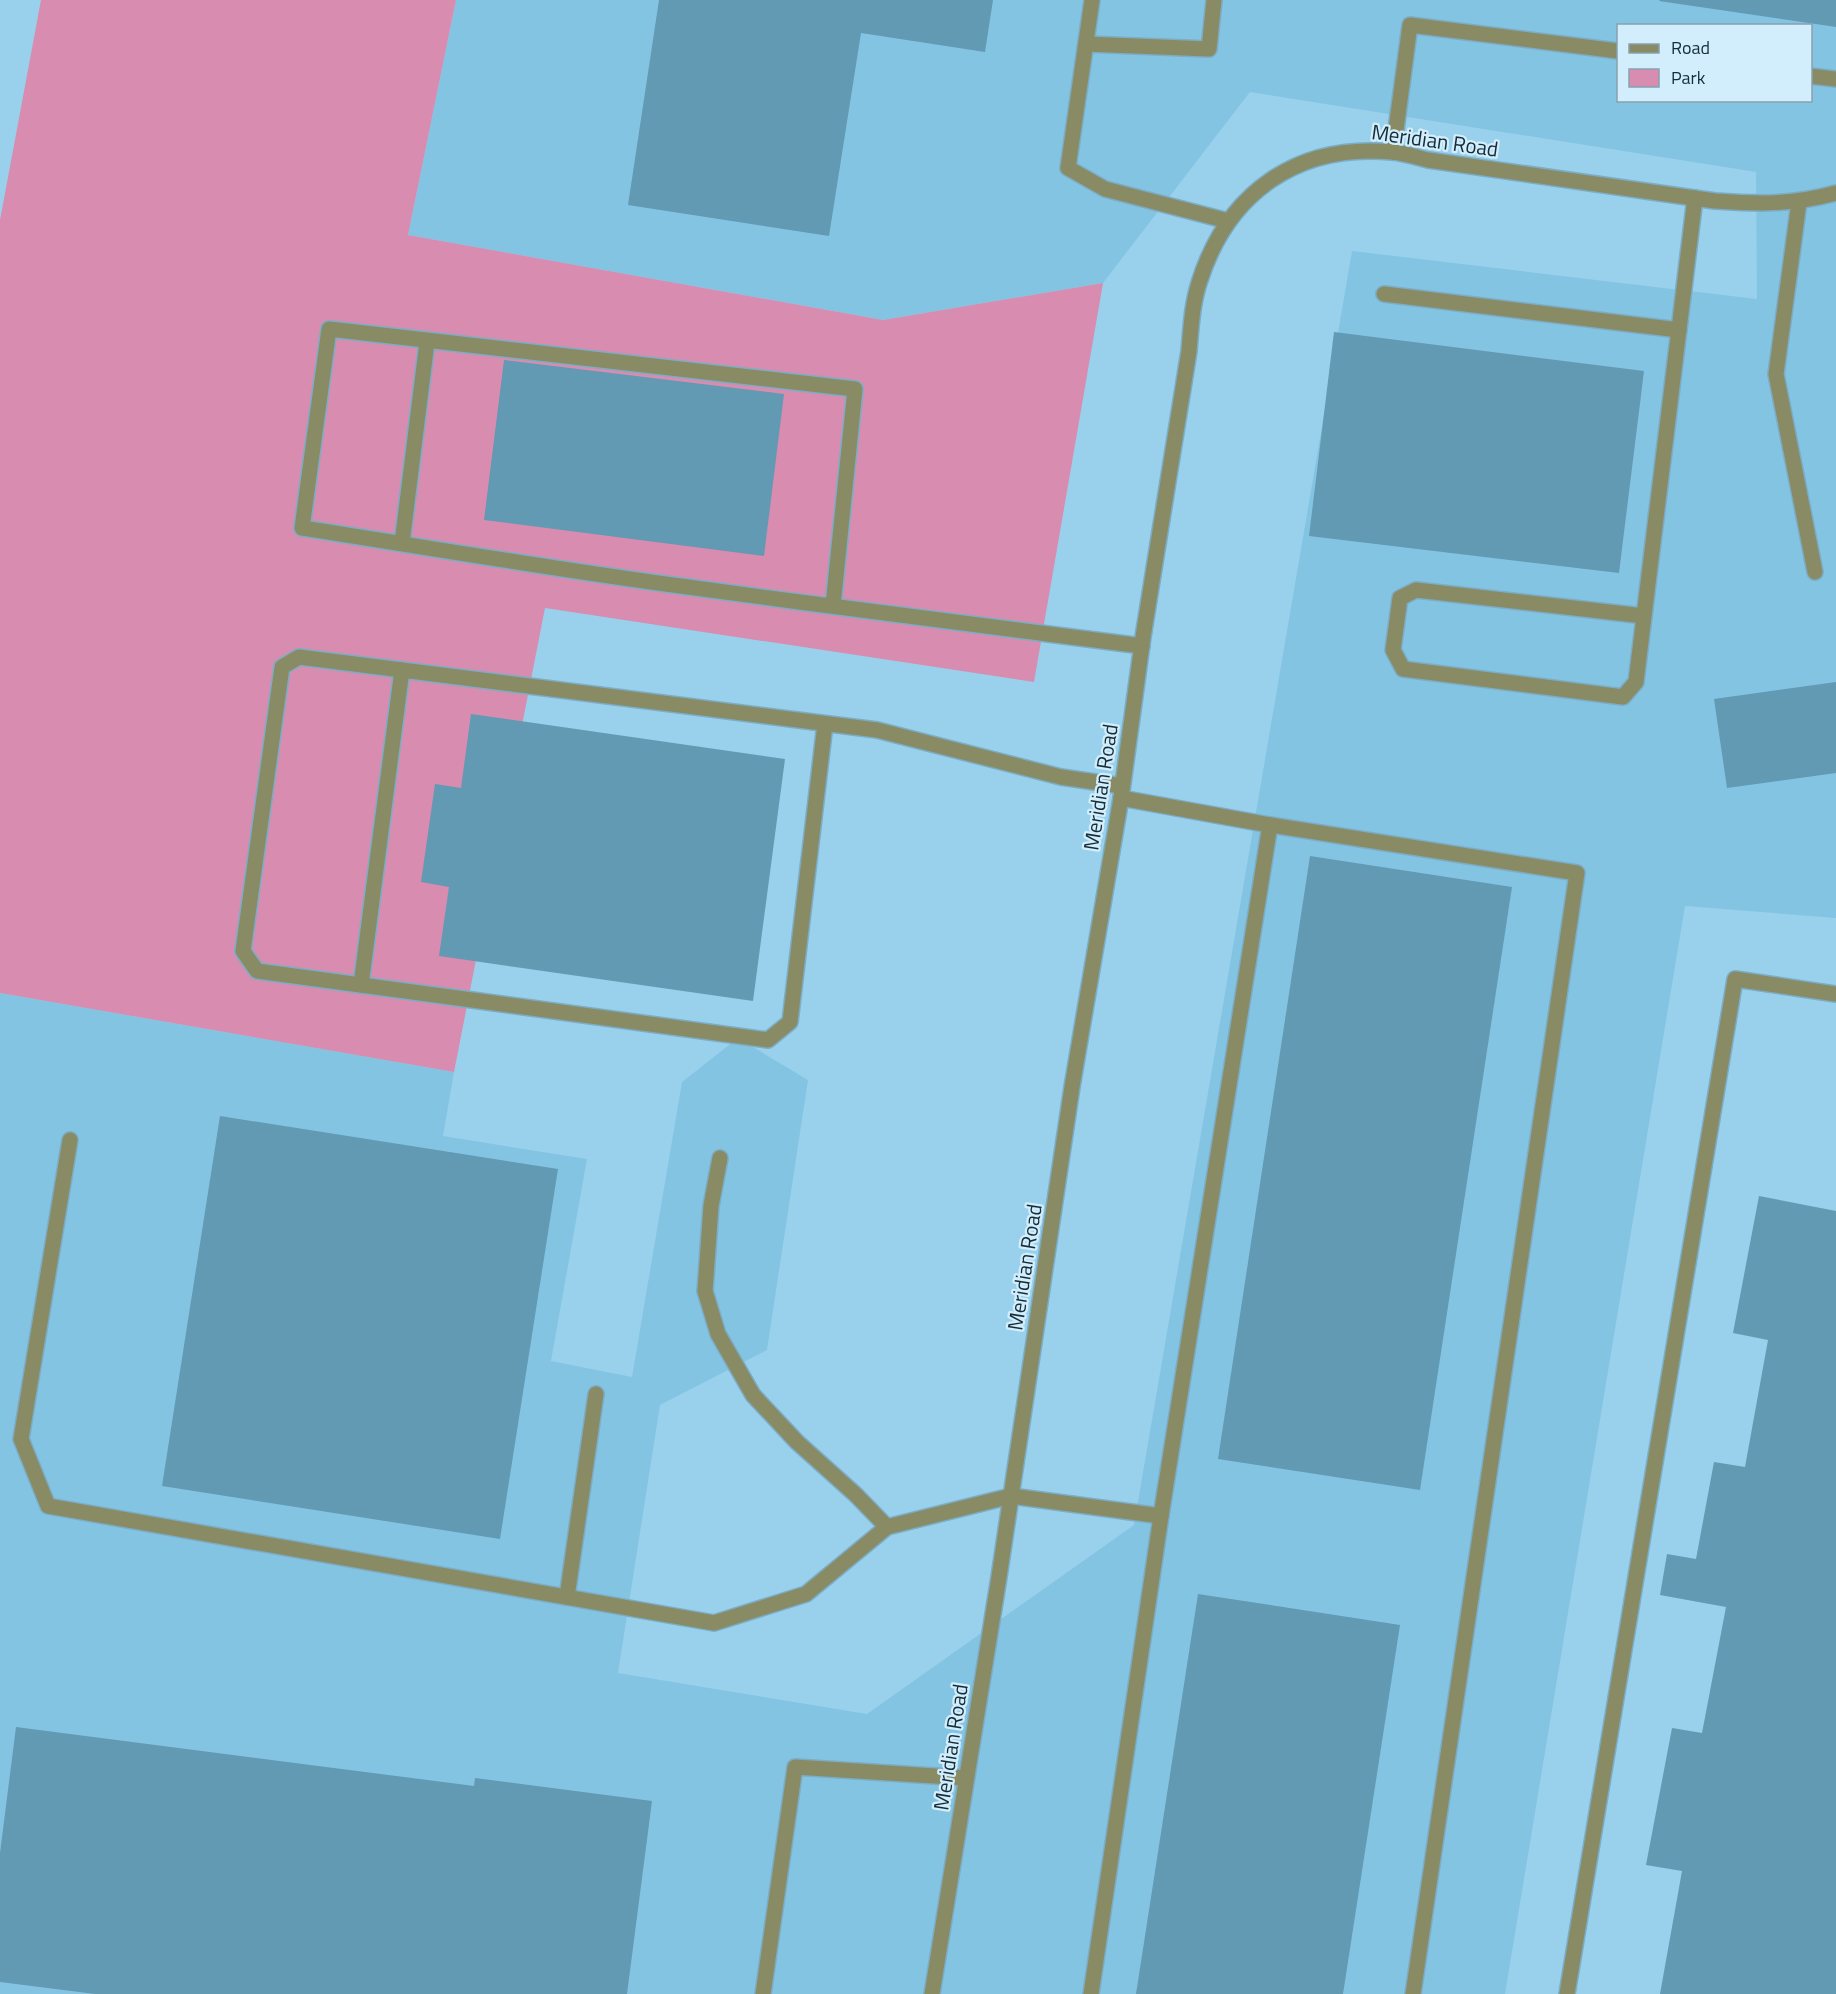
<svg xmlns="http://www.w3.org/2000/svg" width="1836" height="1994" viewBox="0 0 1836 1994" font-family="'Titillium Web',sans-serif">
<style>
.built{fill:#84c4e3;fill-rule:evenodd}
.green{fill:#d88cb0}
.building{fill:#6299b3}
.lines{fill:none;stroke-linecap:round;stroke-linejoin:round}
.service-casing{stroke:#7cadc5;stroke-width:18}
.minor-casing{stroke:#7cadc5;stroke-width:18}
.service{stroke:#898b64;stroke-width:15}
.minor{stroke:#898b64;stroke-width:15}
.labels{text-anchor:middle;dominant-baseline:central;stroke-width:4.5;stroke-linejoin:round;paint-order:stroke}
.street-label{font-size:21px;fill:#162d38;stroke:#d2eefc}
</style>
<rect width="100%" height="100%" fill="#99d1ed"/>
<!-- built -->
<path class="built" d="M456,0H1836V918L1685,906L1505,1994H0V993L454,1072L443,1136L587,1159L551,1361L632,1377L682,1082L738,1038L808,1080L767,1350L660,1405L618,1673L867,1714L1134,1525L1352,251L1757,299L1756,172L1250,92L1103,283L883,320L408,235ZM1618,26H1810V100H1618Z"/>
<!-- green -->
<polygon class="green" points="41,0 456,0 408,235 883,320 1103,283 1034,682 545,608 454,1072 0,993 0,220"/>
<!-- building -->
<g class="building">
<polygon points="659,0 993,0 985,52 861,33 829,236 628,205"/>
<polygon points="1660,0 1836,0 1836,27 1659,1"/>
<polygon points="1334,332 1644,371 1619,573 1309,536"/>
<polygon points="504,360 784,394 764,556 484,520"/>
<polygon points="1836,682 1836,773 1727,788 1714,699"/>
<polygon points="471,714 785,759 753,1001 439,956 449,887 421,882 435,784 461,788"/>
<polygon points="1310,856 1512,887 1420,1490 1218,1459"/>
<polygon points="220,1116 558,1169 500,1539 162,1486"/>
<polygon points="1759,1196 1836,1211 1836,1994 1660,1994 1682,1871 1646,1865 1672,1728 1702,1733 1726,1607 1660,1595 1667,1554 1696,1559 1714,1462 1745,1467 1768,1340 1733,1333"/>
<polygon points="1198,1594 1400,1625 1343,1994 1136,1994"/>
<polygon points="16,1727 474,1786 475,1778 652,1801 627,1994 95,1994 0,1982 0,1853"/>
</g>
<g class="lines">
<!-- service casing -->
<g class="service-casing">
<g id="service">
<polyline points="1092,0 1068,168 1105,189 1228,221"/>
<polyline points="1086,44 1209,49 1214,0"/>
<polyline points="1810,76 1836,79"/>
<polyline points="1393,152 1410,25 1618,51"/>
<polyline points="1799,202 1776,374 1815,572"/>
<polyline points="1384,294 1679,330"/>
<polyline points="402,543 427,342"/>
<path d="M833,606L855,389L329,329L302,528C431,548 559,570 688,587C839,608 990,626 1142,646"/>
<polyline points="1644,616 1416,590 1400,598 1393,650 1403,669 1623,697 1636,682 1695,198"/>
<polyline points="825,724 790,1022 768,1040 257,971 243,951 282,667 299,657 877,730 1061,777 1122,786"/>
<polyline points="1121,798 1270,825 1577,873 1413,1994"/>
<polyline points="361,985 402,670"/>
<polyline points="70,1140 21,1439 48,1506 714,1623 806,1594 887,1527 1011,1496 1161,1516"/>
<polyline points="720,1158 711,1206 705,1291 718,1334 753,1395 797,1442 856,1495 887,1527"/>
<polyline points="567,1597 596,1394"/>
<polyline points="763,1994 795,1767 966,1778"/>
<polyline points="1091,1994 1161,1516 1270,825"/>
<polyline points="1567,1994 1735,979 1836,994"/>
</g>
</g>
<!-- minor casing -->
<g class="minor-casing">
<path id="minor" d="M932,1994L999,1577L1072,1087L1121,798L1143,637L1189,351C1191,328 1192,305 1199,283C1227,193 1297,143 1392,152C1404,153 1416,157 1428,160L1715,201C1759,204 1792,205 1836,193"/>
</g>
<!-- service -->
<use href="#service" class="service"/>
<!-- minor -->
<use href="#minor" class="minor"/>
</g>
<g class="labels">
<!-- street labels -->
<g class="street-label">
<text transform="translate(1435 140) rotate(8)">Meridian Road</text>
<text transform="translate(1100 787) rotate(-81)">Meridian Road</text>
<text transform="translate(1024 1267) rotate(-81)">Meridian Road</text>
<text transform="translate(950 1747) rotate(-81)">Meridian Road</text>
</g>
</g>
<!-- legend -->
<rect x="1617" y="24" width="195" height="78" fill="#d2eefc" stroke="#87a1ae" stroke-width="1.5"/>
<rect x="1629" y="44" width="30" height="9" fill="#898b64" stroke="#87a1ae" stroke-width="1.5"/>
<text x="1671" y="54" font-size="18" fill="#162d38">Road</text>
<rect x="1629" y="69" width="30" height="18" fill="#d88cb0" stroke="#87a1ae" stroke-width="1.5"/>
<text x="1671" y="84" font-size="18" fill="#162d38">Park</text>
</svg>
